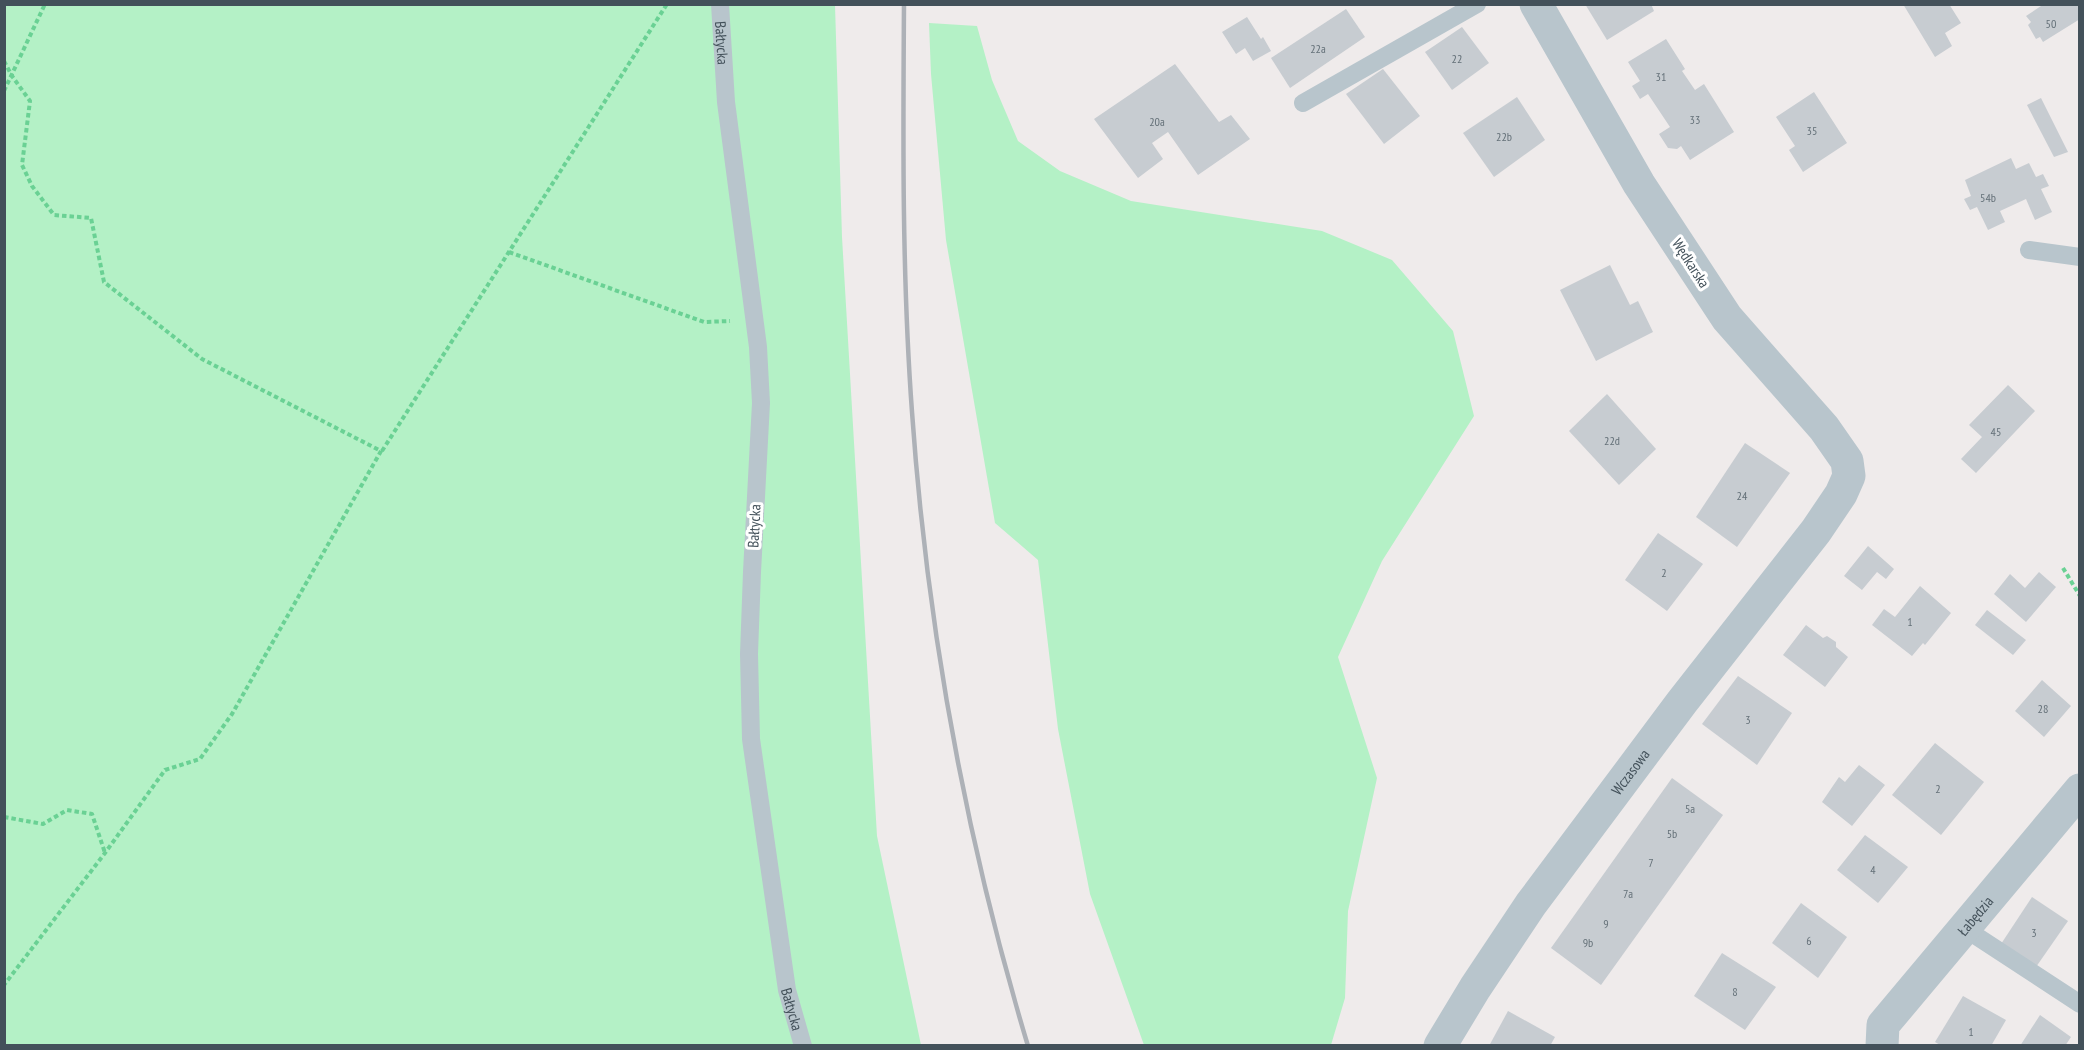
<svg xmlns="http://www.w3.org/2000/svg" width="2084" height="1050" viewBox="0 0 2084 1050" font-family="'PT Sans Narrow',sans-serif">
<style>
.green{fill:#b4f1c6}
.building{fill:#c7ccd1}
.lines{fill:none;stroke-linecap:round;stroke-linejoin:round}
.path{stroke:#6ad194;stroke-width:4;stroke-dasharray:4.5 3;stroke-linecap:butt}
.service{stroke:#b8c5cc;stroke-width:18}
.minor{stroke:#b8c5cc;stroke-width:33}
.rail{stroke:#adb1b7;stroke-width:4.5}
.labels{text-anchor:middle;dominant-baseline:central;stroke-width:6;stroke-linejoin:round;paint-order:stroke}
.number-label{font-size:12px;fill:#647078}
.street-label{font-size:15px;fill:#43515a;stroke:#fff}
</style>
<rect width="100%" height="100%" fill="#efebeb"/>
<!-- green -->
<g class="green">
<polygon points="5,5 835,5 842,237 877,836 921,1045 5,1046"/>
<polygon points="929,23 977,26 992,80 1018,141 1060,171 1131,201 1322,231 1392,260 1453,331 1474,416 1382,561 1338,657 1377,778 1348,911 1345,998 1331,1045 1144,1045 1090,894 1058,729 1038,560 995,523 946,240 931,74"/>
</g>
<!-- building -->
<g class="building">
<polygon points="1585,4 1651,4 1654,11 1607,40"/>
<polygon points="1903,4 1949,4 1961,23 1945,33 1952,46 1935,57"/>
<polygon points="2044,4 2080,4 2080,19 2043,42 2040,37 2036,39 2028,25 2031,22 2026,16"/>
<polygon points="1346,9 1365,37 1290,88 1271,58"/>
<polygon points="1247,17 1261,39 1263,37 1271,51 1253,61 1245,48 1236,54 1222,32"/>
<polygon points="1462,27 1489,63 1452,90 1425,52"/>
<polygon points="1666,39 1685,69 1682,71 1695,90 1704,84 1734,132 1690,160 1681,146 1677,149 1668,148 1659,134 1670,127 1648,94 1640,99 1632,86 1640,81 1628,62"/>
<polygon points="1175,64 1219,122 1231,115 1250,139 1198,175 1168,132 1152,143 1163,159 1138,178 1094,119"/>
<polygon points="1383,69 1420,116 1384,144 1346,94"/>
<polygon points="1814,92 1847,143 1803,172 1789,150 1795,146 1776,117"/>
<polygon points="1517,97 1545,140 1494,177 1463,133"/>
<polygon points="2041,98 2068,152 2054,157 2027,105"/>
<polygon points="2011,158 2016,169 2029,163 2036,177 2043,174 2049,186 2041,189 2052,212 2035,220 2026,199 2000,211 2005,222 1988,230 1977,207 1970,210 1964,199 1971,196 1965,180"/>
<polygon points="1610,265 1630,305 1638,301 1653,332 1596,361 1560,290"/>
<polygon points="2008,385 2035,411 1976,473 1961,459 1982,437 1969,425"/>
<polygon points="1607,394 1656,449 1619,485 1569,431"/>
<polygon points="1745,443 1790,473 1737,547 1696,517"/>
<polygon points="1658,533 1703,564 1667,611 1625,580"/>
<polygon points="1868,546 1894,569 1886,579 1877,572 1862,590 1844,576"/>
<polygon points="2039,572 2056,587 2026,622 1994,594 2010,574 2025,588"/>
<polygon points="1920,586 1951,613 1925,645 1923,643 1912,656 1872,625 1884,609 1895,617"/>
<polygon points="1987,610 2026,640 2013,655 1975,625"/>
<polygon points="1806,625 1823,638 1827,636 1836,642 1836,647 1848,657 1825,687 1783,655"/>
<polygon points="1738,676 1792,713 1757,765 1702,724"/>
<polygon points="2042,680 2071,706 2044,737 2015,711"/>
<polygon points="1935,743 1984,782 1941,835 1892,795"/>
<polygon points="1859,765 1885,785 1852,826 1822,802 1839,777 1845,782"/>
<polygon points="1672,778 1723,815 1601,985 1551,948"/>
<polygon points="1865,835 1908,867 1878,903 1837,870"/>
<polygon points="2032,897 2068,921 2036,967 2001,944"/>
<polygon points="1801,903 1847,937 1818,978 1772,943"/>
<polygon points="1722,953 1776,987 1745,1030 1694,996"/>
<polygon points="1963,996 2006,1020 1991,1046 1942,1046 1935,1042"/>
<polygon points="1508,1011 1555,1037 1550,1046 1489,1046"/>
<polygon points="2040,1015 2071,1037 2065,1046 2020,1046"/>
</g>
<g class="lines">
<!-- path -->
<g class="path">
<polyline points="4,61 12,76 30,101 22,165 32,186 54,215 91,218 104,282 202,359 381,451 232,714 200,759 165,770 105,853 4,985"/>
<polyline points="4,91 45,4"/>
<polyline points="509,252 704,322 730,321"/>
<polyline points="382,451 667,4"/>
<polyline points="2063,568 2080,596"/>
<polyline points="4,817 43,824 67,810 92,814 105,853"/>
</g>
<!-- service -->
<g class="service">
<path id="s1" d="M720,4L726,102L758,347L761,403L752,572L749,654L751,739L787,990L803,1046"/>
<polyline points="1303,103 1477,4"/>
<polyline points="2029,250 2080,257"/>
<polyline points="1964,928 2080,1004"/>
</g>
<!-- minor -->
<g class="minor">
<path id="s2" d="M1440,1046L1475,988L1531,904L1682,702L1816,531L1841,494L1849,476L1847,461L1824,428L1727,318L1639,184L1536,4"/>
<path id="s3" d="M1882,1046L1883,1025L2080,790"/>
</g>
<!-- rail -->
<path class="rail" d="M904,4C903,140 902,276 912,412C927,626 966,840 1028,1046"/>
</g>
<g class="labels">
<!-- number labels -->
<g class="number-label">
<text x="2051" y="23">50</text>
<text x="1318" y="48">22a</text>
<text x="1457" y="58">22</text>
<text x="1661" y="76">31</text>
<text x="1695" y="119">33</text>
<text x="1157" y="121">20a</text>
<text x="1812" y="130">35</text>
<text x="1504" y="136">22b</text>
<text x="1988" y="197">54b</text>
<text x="1996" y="431">45</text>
<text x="1612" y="440">22d</text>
<text x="1742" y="495">24</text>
<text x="1664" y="572">2</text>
<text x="1910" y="621">1</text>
<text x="2043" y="708">28</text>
<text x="1748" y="719">3</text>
<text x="1938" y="788">2</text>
<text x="1690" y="808">5a</text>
<text x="1672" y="833">5b</text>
<text x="1651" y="862">7</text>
<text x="1873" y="869">4</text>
<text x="1628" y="893">7a</text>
<text x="1606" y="923">9</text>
<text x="2034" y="932">3</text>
<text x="1809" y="940">6</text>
<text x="1588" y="942">9b</text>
<text x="1735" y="991">8</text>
<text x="1971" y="1031">1</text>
</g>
<!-- street labels -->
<g class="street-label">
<text stroke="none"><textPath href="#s1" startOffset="39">Bałtycka</textPath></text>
<text transform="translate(1691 263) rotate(57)">Wędkarska</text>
<text transform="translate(754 526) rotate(-87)">Bałtycka</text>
<text stroke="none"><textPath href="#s2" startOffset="334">Wczasowa</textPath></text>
<text stroke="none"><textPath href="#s3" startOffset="164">Łabędzia</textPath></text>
<text stroke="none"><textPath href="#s1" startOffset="1011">Bałtycka</textPath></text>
</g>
</g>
<!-- border -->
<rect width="2084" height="1050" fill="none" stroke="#43515a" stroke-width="12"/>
</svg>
